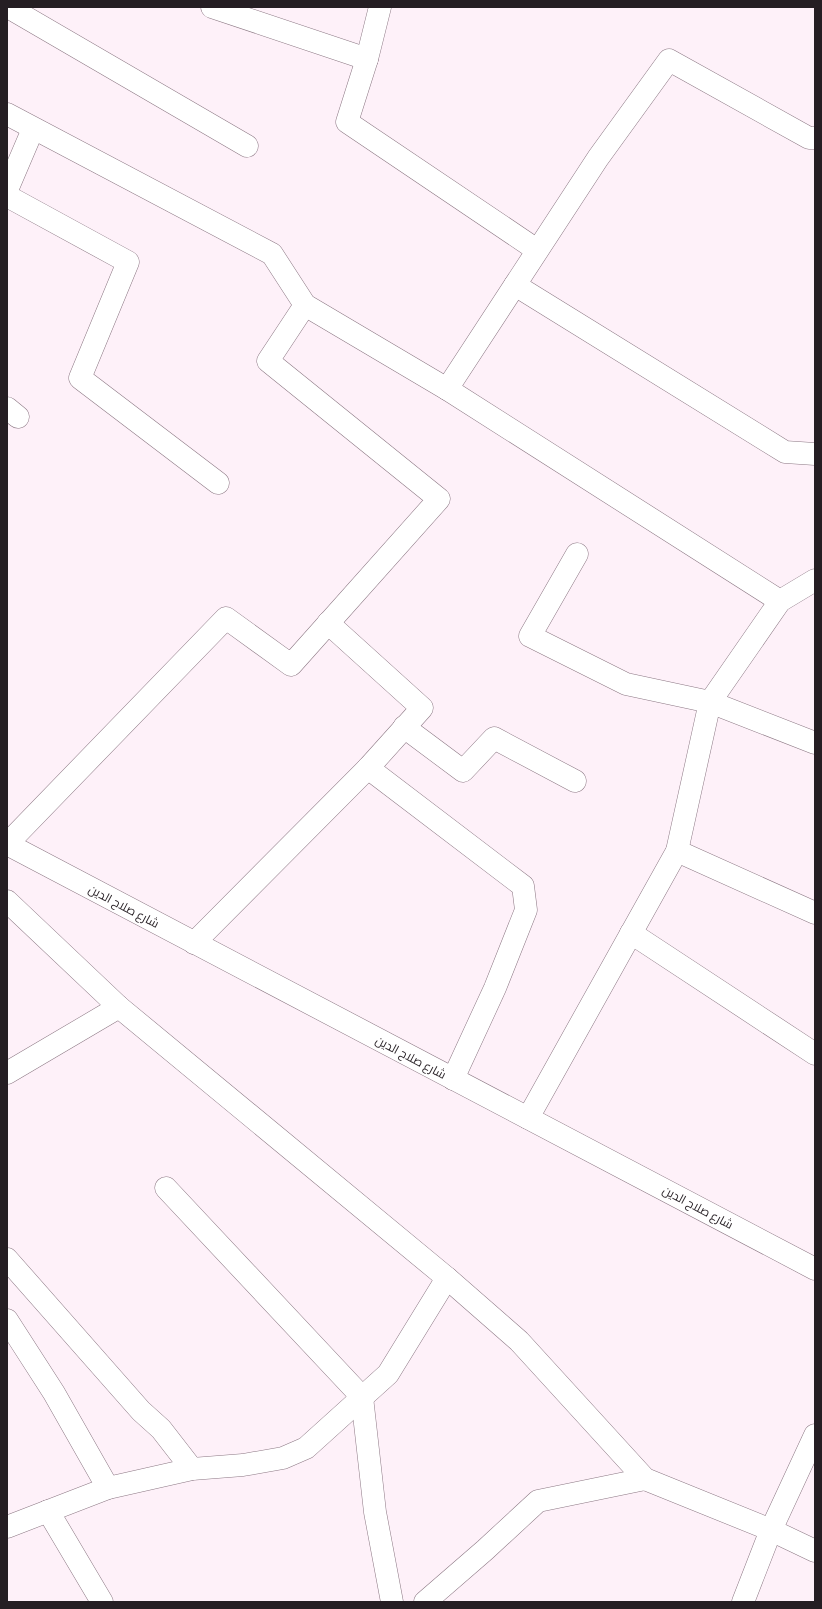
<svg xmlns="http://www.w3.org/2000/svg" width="822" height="1609" viewBox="0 0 822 1609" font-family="'Titillium Web',Cairo,sans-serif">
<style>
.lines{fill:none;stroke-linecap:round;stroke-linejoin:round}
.street-casing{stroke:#8c7884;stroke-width:23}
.secondary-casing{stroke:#8c7884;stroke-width:23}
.street{stroke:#fff;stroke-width:22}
.secondary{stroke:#fff;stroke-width:22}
.labels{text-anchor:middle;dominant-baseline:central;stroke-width:3.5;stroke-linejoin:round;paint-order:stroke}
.street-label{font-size:12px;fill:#251e23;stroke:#fff}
</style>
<rect width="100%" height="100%" fill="#fef1f9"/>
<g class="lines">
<!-- street casing -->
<g class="street-casing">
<g id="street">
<polyline points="8,7 247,146"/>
<polyline points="212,7 367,59"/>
<polyline points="380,7 367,59 347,122 537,250"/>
<polyline points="7,114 272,254 305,305 447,389 780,601"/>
<polyline points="7,190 33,129"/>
<polyline points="7,196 128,262 80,378 218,483"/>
<polyline points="515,285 785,452 815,454"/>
<polyline points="447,389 598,158 669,60 809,138 815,138"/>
<polyline points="7,408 18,417"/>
<polyline points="577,554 530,636 626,684 710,702 815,743"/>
<polyline points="404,727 463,771 494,738 575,781"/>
<polyline points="368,768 523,886 526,910 495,988 453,1079"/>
<polyline points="7,844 226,618 291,665 439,499 268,361 305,305"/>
<polyline points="677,851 815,913"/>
<polyline points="631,933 815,1054"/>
<polyline points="194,943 368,768 422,708 328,623"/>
<polyline points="7,1073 119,1007"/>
<polyline points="528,1118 677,851 710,702 780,601 815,580"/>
<polyline points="166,1188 362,1397 375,1512 392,1602"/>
<polyline points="7,1259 141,1411 161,1429 192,1469"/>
<polyline points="7,1320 54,1393 108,1488"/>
<polyline points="48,1511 102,1602"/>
<polyline points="425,1602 485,1550 538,1501 645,1479"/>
<polyline points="743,1602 771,1530 815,1435"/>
</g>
</g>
<!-- secondary casing -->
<g class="secondary-casing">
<g id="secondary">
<polyline points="7,844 815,1269"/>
<polyline points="7,901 119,1007 447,1278 519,1341 645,1479 771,1530 815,1551"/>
<polyline points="7,1527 108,1488 192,1469 243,1465 283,1458 306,1448 388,1374 447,1278"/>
</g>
</g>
<!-- street -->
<use href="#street" class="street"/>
<!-- secondary -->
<use href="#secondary" class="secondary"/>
</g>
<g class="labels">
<!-- street labels -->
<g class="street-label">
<text transform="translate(124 906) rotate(28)">شارع صلاح الدين</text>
<text transform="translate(411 1057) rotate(28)">شارع صلاح الدين</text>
<text transform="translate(698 1207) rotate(28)">شارع صلاح الدين</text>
</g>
</g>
<!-- border -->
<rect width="822" height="1609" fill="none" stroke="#251e23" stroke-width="16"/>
</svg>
